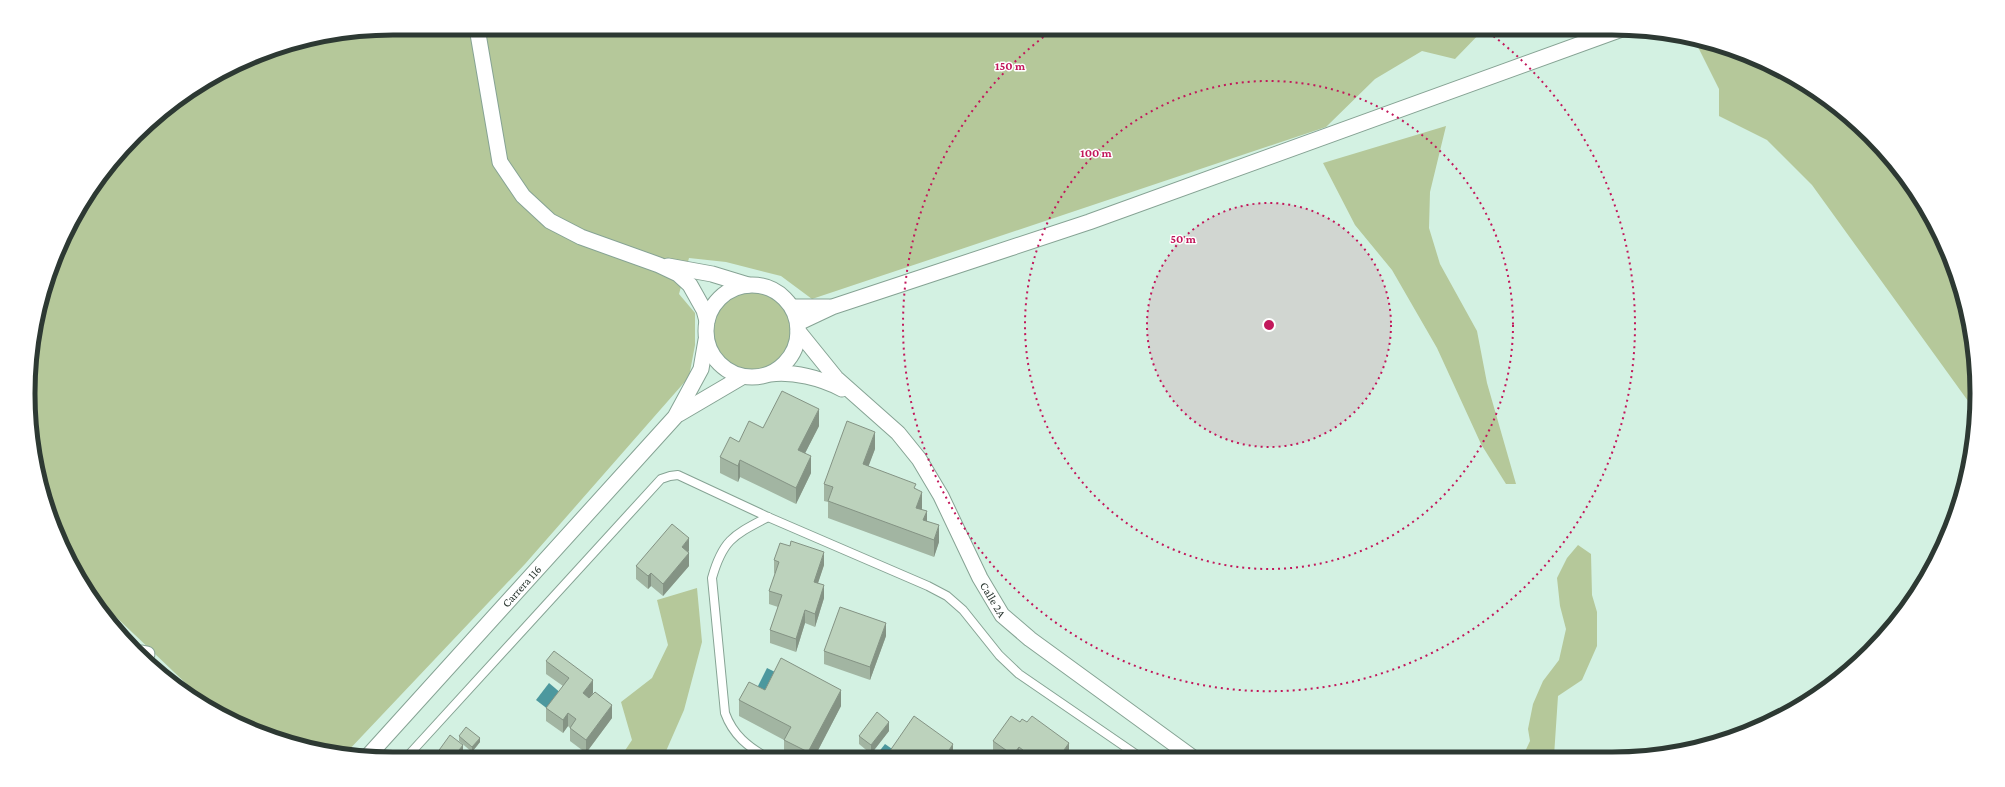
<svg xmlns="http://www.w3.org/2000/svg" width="2005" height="787" viewBox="0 0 2005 787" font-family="'Crimson Pro',serif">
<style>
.green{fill:#b5c89a}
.water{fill:#4c989e}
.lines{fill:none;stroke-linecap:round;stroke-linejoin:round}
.lane-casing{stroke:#86a394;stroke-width:10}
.street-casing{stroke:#86a394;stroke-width:17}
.lane{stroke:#fff;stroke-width:8}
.street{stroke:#fff;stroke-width:15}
.wall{fill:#a2b5a2}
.shaded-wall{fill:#849384}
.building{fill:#bcd2bc;stroke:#849384}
.ring{fill:none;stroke:#c2185b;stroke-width:2;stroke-dasharray:2 4}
.labels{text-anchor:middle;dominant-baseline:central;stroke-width:3;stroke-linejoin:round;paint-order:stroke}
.street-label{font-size:12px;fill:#2d3933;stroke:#fff}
.rim{fill:none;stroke:#2d3933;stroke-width:5}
.centre{fill:#c2185b;stroke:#fff;stroke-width:2}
.ring-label{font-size:12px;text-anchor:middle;font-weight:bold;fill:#c2185b;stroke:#fff;stroke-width:3;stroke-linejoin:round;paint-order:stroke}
</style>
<rect width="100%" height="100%" fill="#d3f1e2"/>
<!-- green -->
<g class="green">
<polygon points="394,28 1485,28 1455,59 1422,51 1375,79 1326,127 812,299 781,276 726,262 689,258 679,294 695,313 695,345 689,377 525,564 346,753 299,746 232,721 215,711 115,616 104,612 89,596 56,533 35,465 31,346 47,276 77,211 153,119 211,77 276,47"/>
<polygon points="1694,39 1706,41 1773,66 1834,104 1886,153 1928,211 1958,276 1974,346 1976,412 1812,185 1767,140 1719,116 1719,89"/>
<polygon points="1446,126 1430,192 1429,228 1440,264 1477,331 1487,383 1516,484 1506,484 1481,444 1437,348 1392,270 1355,225 1323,163"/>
<circle cx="752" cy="331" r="46"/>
<polygon points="1578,545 1591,554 1592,595 1597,612 1597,646 1582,680 1558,696 1554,756 1523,756 1530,741 1528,729 1533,704 1543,681 1559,660 1566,629 1560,606 1557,578 1567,558"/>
<polygon points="697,588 702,642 684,710 663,758 620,758 632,740 621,702 652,678 668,645 657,600"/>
</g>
<!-- water -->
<g class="water">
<polygon points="767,668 779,674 764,704 752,698"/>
<polygon points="549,683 562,694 549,710 536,700"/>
<polygon points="885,744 895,751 891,758 874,758"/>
</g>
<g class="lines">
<!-- lane casing -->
<g class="lane-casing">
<g id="lane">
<path d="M768,517C734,535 723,539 712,578L725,713C733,735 748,747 768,758"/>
<polyline points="405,759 661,479 670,476 678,475 768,517 928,586 947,596 963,610 999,655 1019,674 1140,757"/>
</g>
</g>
<!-- street casing -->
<g class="street-casing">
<g id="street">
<polyline points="477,28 500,162 523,196 550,221 581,237 659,265 678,274 690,285 704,310 707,321"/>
<polyline points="668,266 712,274 748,285"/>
<circle cx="752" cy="331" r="46"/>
<polyline points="792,307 829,307"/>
<polyline points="798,323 832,307 1089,222 1622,29"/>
<path id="s1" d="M798,331L836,378L898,433L919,459L941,496L980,578L1002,615L1030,639L1192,757"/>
<path d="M770,374C793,371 821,378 842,389"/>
<polyline points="679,414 742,377"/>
<polyline points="142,653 147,654"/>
<path id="s2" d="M368,756L675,417L701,369L706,340"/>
</g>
</g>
<!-- lane -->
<use href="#lane" class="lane"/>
<!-- street -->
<use href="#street" class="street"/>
</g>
<!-- wall -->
<g class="wall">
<polygon points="819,426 805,453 811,473 796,504 740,477 738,482 720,473 720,457 739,442 763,428"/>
<polygon points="875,449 868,466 916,489 922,508 922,510 927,521 939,542 934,557 828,518 828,502 824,501 824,484"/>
<polygon points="689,551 688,552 689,566 663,596 651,586 648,589 636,579 636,566"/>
<polygon points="774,560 824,565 818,583 824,598 815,627 805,623 796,652 770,643 770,630 778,607 769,604 769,591 775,574 774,573"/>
<polygon points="886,636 870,680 824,664 824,651"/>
<polygon points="546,661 593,693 589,698 612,718 586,753 570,741 570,728 568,726 563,733 546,721 546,708 563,686 546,674"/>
<polygon points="765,690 841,706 814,758 786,758 784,757 784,740 739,716 739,700"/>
<polygon points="889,731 871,754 859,744 859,736"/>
<polygon points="459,736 480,742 472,752 459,741"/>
<polygon points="993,741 1069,756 1068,757 999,757 993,754"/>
<polygon points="437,753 463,754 459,759 437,759"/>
</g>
<!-- shaded-wall -->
<g class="shaded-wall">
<polygon points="819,409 819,426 798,467 798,450"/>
<polygon points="875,432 875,449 863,481 863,464"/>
<polygon points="811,456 811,473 796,504 796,488"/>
<polygon points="740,460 740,477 738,482 738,466"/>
<polygon points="922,492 922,508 916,525 916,508"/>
<polygon points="927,511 927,528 923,537 923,520"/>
<polygon points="939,525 939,542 934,557 934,540"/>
<polygon points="689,538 689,551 682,560 682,547"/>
<polygon points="824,552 824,565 814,595 814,582"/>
<polygon points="689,553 689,566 663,596 663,584"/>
<polygon points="651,573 651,586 648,589 648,576"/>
<polygon points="824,585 824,598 815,627 815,614"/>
<polygon points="805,610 805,623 796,652 796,639"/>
<polygon points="886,623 886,636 870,680 870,667"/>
<polygon points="593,680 593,693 583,706 583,693"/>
<polygon points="841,690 841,706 814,758 808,758 808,752"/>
<polygon points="612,705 612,718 586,753 586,740"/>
<polygon points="568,713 568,726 563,733 563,720"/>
<polygon points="889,722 889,731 871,754 871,745"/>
<polygon points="480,738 480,742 472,752 472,747"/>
<polygon points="1069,743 1069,756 1068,757 1059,757"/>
<polygon points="953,744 953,758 944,758"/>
<polygon points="463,745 463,754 459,759 452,759"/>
<polygon points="1019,747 1019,757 1013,757 1013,755"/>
</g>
<!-- building -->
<g class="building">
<polygon points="782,391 819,409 798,450 811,456 796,488 740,460 738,466 720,457 730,437 739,442 749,421 763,428"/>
<polygon points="847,421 875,432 863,464 916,484 914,488 922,492 916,508 927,511 923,520 939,525 934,540 828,501 833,487 824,484"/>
<polygon points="672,524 689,538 682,547 689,553 663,584 651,573 648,576 636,566"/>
<polygon points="791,541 824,552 814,582 824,585 815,614 805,610 796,639 770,630 782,595 769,591 779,562 774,560 780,543 790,546"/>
<polygon points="840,607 886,623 870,667 824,651"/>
<polygon points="554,651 593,680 583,693 589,698 595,692 612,705 586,740 570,728 576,719 568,713 563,720 546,708 569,678 546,661"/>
<polygon points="781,658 841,690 808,752 784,740 791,727 739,700 749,682 765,690"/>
<polygon points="877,712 889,722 871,745 859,736"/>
<polygon points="914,716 953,744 944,758 885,758"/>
<polygon points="1011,716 1020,722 1022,719 1027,722 1032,716 1069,743 1059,757 1026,757 1028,754 1019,747 1013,755 993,741"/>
<polygon points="466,727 480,738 472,747 459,736"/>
<polygon points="450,735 463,745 452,759 444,759 437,753"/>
</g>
<!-- distance rings -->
<circle cx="1269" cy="325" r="122" fill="#c2185b" fill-opacity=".12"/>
<g class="ring">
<circle cx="1269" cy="325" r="122"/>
<circle cx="1269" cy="325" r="244"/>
<path d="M1484 29A366 366 0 1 1 1054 29"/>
</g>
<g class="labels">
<!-- street labels -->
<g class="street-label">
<text stroke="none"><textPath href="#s2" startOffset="229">Carrera 116</textPath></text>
<text stroke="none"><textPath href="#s1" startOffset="336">Calle 2A</textPath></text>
</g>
</g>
<!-- crop -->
<path d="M0 0H2005V787H0ZM393 35H1612A358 358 0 0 1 1970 393V394A358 358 0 0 1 1612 752H393A358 358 0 0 1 35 394V393A358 358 0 0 1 393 35Z" fill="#fff" fill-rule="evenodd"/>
<path class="rim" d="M393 35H1612A358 358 0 0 1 1970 393V394A358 358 0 0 1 1612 752H393A358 358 0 0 1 35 394V393A358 358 0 0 1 393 35Z"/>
<circle cx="1269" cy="325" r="6" class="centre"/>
<g class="ring-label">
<text x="1010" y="70">150 m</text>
<text x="1096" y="157">100 m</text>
<text x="1183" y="243">50 m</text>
</g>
</svg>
